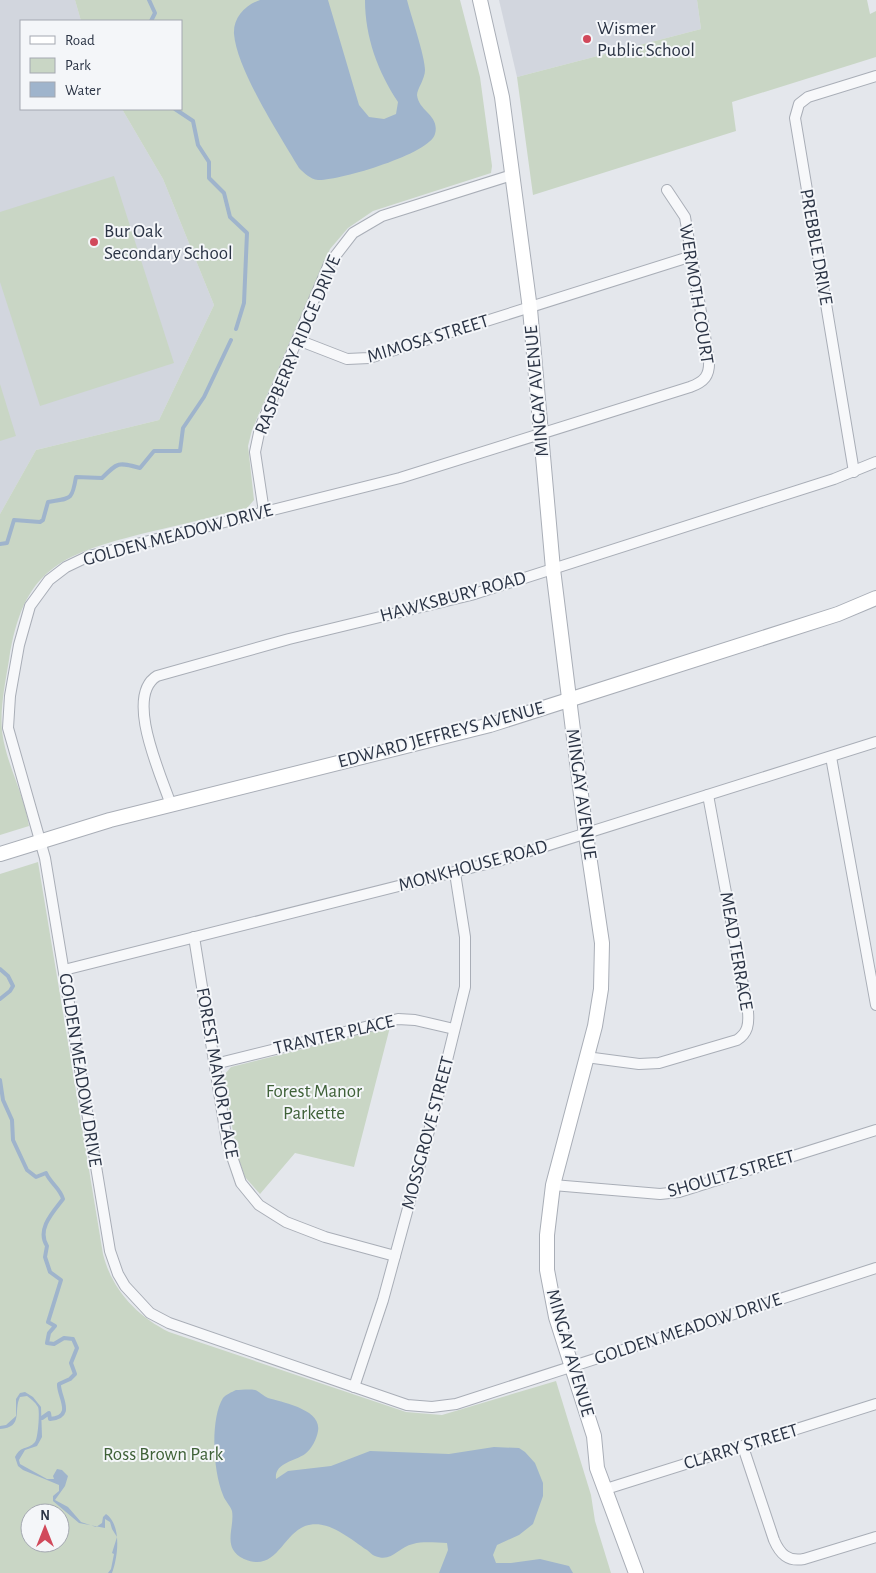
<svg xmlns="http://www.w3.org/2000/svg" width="876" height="1573" viewBox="0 0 876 1573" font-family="'Alegreya Sans',sans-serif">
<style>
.built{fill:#d2d6de}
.green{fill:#c9d6c5;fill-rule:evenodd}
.water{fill:#9fb4cc}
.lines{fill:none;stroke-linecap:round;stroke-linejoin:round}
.stream{stroke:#9fb4cc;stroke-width:4}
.street-casing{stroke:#a9aeb7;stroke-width:12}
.secondary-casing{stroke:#a9aeb7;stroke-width:16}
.street{stroke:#f7f8fa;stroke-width:10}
.secondary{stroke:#fff;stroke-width:14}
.poi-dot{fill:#d1495b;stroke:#f4f6f9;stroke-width:2}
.labels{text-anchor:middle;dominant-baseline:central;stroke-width:4;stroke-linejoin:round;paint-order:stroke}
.poi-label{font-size:19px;fill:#2b3445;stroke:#f4f6f9;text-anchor:start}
.street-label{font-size:19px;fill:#2b3445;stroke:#f4f6f9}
.park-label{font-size:19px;fill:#3f6138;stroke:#f4f6f9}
</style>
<rect width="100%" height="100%" fill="#e4e7ec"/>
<!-- built -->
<g class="built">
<polygon points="0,0 75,0 81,21 21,21 21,109 122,109 163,179 214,305 159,420 36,450 0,514"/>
<polygon points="499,0 697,0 701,29 517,77"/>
</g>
<!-- green -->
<g class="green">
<path d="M75,0H460L480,77L492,166L491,173L373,211L348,228L330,249L252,430L248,446L254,500L247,508C212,517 176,526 141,534C59,555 23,570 9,660C5,684 0,708 2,731C6,764 24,793 29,826L0,835V514L36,450L159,420L214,305L163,179L122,109H181V21H81Z"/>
<polygon points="697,0 867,0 870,14 876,11 876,57 732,102 736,131 533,195 517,77 701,29"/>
<polygon points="114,176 174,363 40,406 0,282 0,212"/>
<polygon points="0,384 16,436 0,441"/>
<path d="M38,862L103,1254C112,1290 137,1316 169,1332L406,1412L442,1415L556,1381L591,1495L595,1521L611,1573H0V874ZM30,1513H60V1543H30Z"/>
<polygon points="390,1027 354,1167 295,1153 260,1194 245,1177 237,1154 224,1080 225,1074 231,1067"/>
</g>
<!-- water -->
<g class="water">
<path d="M260,0H328L359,105L369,117L384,119L396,114L398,102C378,72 365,37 365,0H407C411,16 425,56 425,70C425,79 417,89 417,95C419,112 440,115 435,134C430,154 338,181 318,180C310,179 304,173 299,168C280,136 237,70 234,34C233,18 245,5 260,0Z"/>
<path d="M236,1390C241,1390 249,1389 255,1390C259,1391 263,1396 268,1398C281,1402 322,1409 318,1431C317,1438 312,1449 305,1454C295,1461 274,1463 276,1479L288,1471L331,1466L370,1451L449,1454L494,1447L519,1448L525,1452L535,1463L543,1483V1496L533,1524L519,1535L497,1545L493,1555L496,1563H511L540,1559L569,1566L573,1573H439L448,1550L447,1543C436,1543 424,1541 413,1544C398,1547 392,1563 375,1556C372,1555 370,1552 367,1550C349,1538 327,1518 305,1526C282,1535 276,1573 244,1559C221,1548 235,1528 232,1511C230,1505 225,1501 223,1495C213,1471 210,1419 223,1398C225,1395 232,1392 236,1390Z"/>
<path d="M25,1392L33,1397L41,1407L42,1437L37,1446L25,1450L19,1460L20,1464L47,1479H54L53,1476L57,1469L62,1470L68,1476L65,1486L55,1500L68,1507L81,1522L96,1527L102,1523L103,1517L106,1514C122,1525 118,1557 112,1573H108L111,1569L114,1554L112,1553L117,1537L112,1529L110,1522L105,1519V1528L79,1523L53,1501V1496L59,1491V1485L23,1470L18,1466L15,1457C22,1444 27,1451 35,1442C38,1438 40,1411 38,1407C35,1402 31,1399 27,1396L20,1397C13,1411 24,1427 0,1429V1426L6,1425L16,1416V1399L20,1393Z"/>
</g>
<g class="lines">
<!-- stream -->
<g class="stream">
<polyline points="149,0 155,13 151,21"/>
<polyline points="175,109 193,121 198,145 209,162 209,178 224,193 230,217 247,233 244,303 236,329"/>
<path d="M0,544L7,543L14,520L40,522L43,520L48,502C71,498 72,501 76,477L102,478C118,462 118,462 140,468L154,451H180L183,428L204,397L231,340"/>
<polyline points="0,969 8,976 13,986 10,991 0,999"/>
<path d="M0,1080L3,1100L12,1120L13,1140L27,1170L36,1177L46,1173C51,1184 60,1188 63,1199C54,1211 36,1229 47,1246L45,1257L50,1272L61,1280L48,1322L55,1326L49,1333L47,1343L54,1344L64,1338L73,1339L77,1348L71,1363L75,1374L70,1379L59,1384C58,1396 76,1417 50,1419L49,1413L42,1418"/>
</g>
<!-- street casing -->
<g class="street-casing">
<g id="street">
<path d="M667,190L685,217L709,360C710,376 704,382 690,387L400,478L89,556L66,567L49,580L30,606L19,645L10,696L8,728L45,858L110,1251L118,1274L125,1286L150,1313L169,1323L407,1405L432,1407L456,1404L876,1268"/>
<polyline points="298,340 347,359 369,358 692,256"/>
<polyline points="854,472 795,118 799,104 808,97 876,76"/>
<polyline points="264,512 255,452 260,428 329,264 353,233 382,216 512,175"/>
<polyline points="831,757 876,1005"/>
<path d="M171,805C161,775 124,696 157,676L289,639L471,595L834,479L876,462"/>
<polyline points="194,937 227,1142 241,1183 259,1205 286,1222 325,1237 395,1256"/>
<polyline points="64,970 498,861 876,742"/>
<path d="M586,1057L639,1064L659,1063L737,1040C748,1033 749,1024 748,1012L708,795"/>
<polyline points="215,1064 398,1019 415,1020 454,1029"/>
<polyline points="553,1185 660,1194 679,1192 876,1130"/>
<polyline points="354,1387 383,1300 435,1109 465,987 465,937 455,873"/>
<path d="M743,1447L774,1540C780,1554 788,1562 804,1559L876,1537"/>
<polyline points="606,1489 876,1404"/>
</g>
</g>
<!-- secondary casing -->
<g class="secondary-casing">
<g id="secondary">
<polyline points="480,0 502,97 530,309 553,569 586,835 602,943 601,989 595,1026 553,1185 547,1235 547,1270 556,1317 594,1436 597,1468 636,1573"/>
<polyline points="0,854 110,820 490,725 838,614 876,598"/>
</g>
</g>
<!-- street -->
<use href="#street" class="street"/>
<!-- secondary -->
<use href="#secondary" class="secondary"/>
</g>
<!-- markers -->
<g class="poi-dot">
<circle cx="587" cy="39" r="5"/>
<circle cx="94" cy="242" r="5"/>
</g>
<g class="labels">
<!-- poi labels -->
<g class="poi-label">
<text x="597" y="28">Wismer<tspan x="597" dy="22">Public School</tspan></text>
<text x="104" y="231">Bur Oak<tspan x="104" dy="22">Secondary School</tspan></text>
</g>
<!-- street labels -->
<g class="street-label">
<text transform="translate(816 247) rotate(80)">PREBBLE DRIVE</text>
<text transform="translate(696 294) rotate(81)">WERMOTH COURT</text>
<text transform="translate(428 339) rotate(-17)">MIMOSA STREET</text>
<text transform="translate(298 345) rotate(-67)">RASPBERRY RIDGE DRIVE</text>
<text transform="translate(537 391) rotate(-95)">MINGAY AVENUE</text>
<text transform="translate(178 535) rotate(-15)">GOLDEN MEADOW DRIVE</text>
<text transform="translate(453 597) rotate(-15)">HAWKSBURY ROAD</text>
<text transform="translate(441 735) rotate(-15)">EDWARD JEFFREYS AVENUE</text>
<text transform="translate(581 794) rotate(82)">MINGAY AVENUE</text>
<text transform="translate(473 866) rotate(-15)">MONKHOUSE ROAD</text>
<text transform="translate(736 951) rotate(80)">MEAD TERRACE</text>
<text transform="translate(334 1035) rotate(-13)">TRANTER PLACE</text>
<text transform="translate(80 1070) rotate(81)">GOLDEN MEADOW DRIVE</text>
<text transform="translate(217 1073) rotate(80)">FOREST MANOR PLACE</text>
<text transform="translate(428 1133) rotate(-75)">MOSSGROVE STREET</text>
<text transform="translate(731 1174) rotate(-16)">SHOULTZ STREET</text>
<text transform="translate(688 1329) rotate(-18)">GOLDEN MEADOW DRIVE</text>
<text transform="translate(570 1353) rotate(74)">MINGAY AVENUE</text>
<text transform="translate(741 1447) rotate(-17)">CLARRY STREET</text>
</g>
<!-- park labels -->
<g class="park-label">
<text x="314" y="1091">Forest Manor<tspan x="314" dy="22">Parkette</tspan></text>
<text x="163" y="1454">Ross Brown Park</text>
</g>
</g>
<!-- legend -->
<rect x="20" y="20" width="162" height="90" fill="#f4f6f9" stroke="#a4a8b1"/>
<rect x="30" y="36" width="25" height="8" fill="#ffffff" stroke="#a4a8b1"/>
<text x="65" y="45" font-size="15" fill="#2b3445">Road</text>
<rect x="30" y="58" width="25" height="15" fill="#c9d6c5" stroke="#a4a8b1"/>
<text x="65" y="70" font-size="15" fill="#2b3445">Park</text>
<rect x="30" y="82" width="25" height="15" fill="#9fb4cc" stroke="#a4a8b1"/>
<text x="65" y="95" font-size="15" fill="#2b3445">Water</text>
<!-- north arrow -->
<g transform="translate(45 1528)"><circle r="24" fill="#f4f6f9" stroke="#a4a8b1"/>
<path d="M0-4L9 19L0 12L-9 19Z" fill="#d1495b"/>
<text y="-8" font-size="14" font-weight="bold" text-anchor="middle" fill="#2b3445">N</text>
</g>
</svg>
